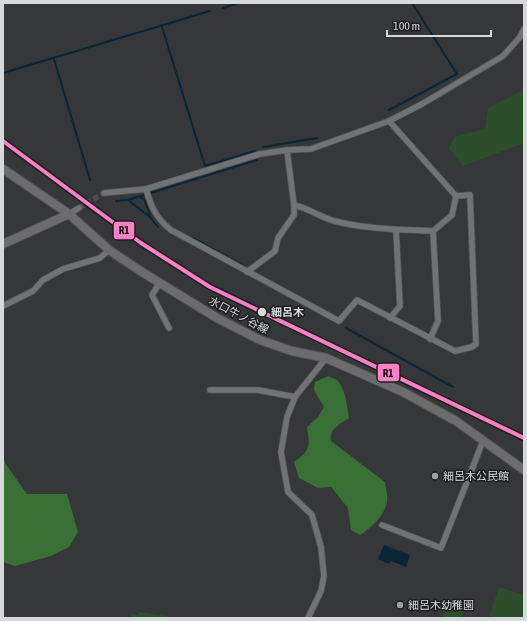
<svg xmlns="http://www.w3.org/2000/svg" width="527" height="621" viewBox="0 0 527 621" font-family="'Asap Condensed','Noto Sans JP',sans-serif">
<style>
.green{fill:#2c4e2a}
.forest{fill:#387035}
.water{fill:#092636}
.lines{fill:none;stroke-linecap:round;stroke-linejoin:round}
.stream{stroke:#092636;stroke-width:2}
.minor-tunnel{stroke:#4d4f51;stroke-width:5.5;stroke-dasharray:5.5 3;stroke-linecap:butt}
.minor-casing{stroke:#525355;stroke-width:7}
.secondary-casing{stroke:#525355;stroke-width:10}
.minor{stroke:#707274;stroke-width:5.5}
.secondary{stroke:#6c6c6d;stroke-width:8}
.rail-1-casing{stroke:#1d1e20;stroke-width:7}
.rail-1{stroke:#ff80c5;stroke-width:4}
.stop-dot{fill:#d6d9da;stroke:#1d1e20;stroke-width:1.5}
.poi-dot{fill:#9ea0a2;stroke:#1d1e20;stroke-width:1.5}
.labels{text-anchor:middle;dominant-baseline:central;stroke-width:3;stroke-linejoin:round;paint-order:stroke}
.stop-label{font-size:11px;font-weight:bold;fill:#d6d9da;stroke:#1d1e20;text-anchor:start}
.street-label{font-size:11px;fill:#d6d9da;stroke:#1d1e20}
.poi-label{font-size:11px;fill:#d6d9da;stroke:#1d1e20;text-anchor:start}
.line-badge{stroke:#1d1e20;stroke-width:1.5}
.pale-badge-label{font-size:11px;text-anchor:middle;font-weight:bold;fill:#111}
</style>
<rect width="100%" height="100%" fill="#353739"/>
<!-- green -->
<g class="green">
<polygon points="524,90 524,143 463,166 449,149 454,137 485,129 488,108"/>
<polygon points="499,587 524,595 524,618 489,618"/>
<polygon points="451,607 464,611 462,618 442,618 445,610 450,611"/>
<polygon points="138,612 168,616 168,618 131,618 131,614 138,615"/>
</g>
<!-- forest -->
<g class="forest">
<path d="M328,376C330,377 335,379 337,380C346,389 347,407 349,418C339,425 329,428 331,441L385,482C386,488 388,496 387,501C385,516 372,527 360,535L351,530L348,508L331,487L318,488L299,478L294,462C311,450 310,446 307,427L318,417L324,407L314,390L315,382Z"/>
<polygon points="3,455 5,463 27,494 67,494 78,532 69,547 51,556 15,566 3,562"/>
</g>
<!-- water -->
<polygon class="water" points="384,545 410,555 406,567 391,561 389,564 378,559"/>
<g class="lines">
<!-- stream -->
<g class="stream">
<polyline points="223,8 239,3"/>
<polyline points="162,27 205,166 255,151"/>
<polyline points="54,59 90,180"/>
<polyline points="3,73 210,11"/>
<polyline points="389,110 457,74 412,3"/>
<polyline points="263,147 317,138"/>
<polyline points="140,197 144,199 150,215"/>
<polyline points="128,200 150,217 158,227"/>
<polyline points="116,201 128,200 257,160"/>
<polyline points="193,238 244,266"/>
<polyline points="346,328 453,387"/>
</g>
<!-- minor-tunnel -->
<polyline class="minor-tunnel" points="79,208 104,193"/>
<!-- minor casing -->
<g class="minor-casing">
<g id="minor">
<path d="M287,150L294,205C308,208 320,217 334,221C366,229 400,230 433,231L452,215L456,196"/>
<path d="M146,189C151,207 156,218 171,230L339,321L357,300L455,351L472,347L476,344L470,195L456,196L389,121"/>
<polyline points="104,193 146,189 260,154 287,150 311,149 389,121 422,104 503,56 520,37 524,29"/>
<polyline points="69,214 79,208"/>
<polyline points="247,272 275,251 278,238 294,215 294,205"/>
<polyline points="159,284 152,295 169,328"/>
<polyline points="3,306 33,291 43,280 63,269 100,258 109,250"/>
<polyline points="390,318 400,306 396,230"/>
<polyline points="430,339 438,321 433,231"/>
<polyline points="210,390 258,390 295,397"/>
<polyline points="382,525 441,548 483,441"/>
<polyline points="308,618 321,591 324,576 321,547 312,515 288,492 281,452 287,417 295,397 326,358"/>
</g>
</g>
<!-- secondary casing -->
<g class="secondary-casing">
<g id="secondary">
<polyline points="3,169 69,214 109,250 142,272 217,318 260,340 292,351 326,358 403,392 456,421 524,470"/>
<polyline points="3,244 69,214"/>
</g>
</g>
<!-- minor -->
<use href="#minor" class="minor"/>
<!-- secondary -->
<use href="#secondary" class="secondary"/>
<!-- rail-1 casing -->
<g class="rail-1-casing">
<polyline id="rail-1" points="3,141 141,243 210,287 524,438"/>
</g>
<!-- rail-1 -->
<use href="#rail-1" class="rail-1"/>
</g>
<!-- markers -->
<circle class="stop-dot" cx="262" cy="312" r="5"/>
<g class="poi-dot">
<circle cx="435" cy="476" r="4"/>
<circle cx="400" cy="605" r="4"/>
</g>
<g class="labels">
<!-- stop labels -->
<g class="stop-label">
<text x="271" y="312">細呂木</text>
</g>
<!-- street labels -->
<g class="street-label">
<text transform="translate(239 315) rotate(28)">水口牛ノ谷線</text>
</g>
<!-- poi labels -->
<g class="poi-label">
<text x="443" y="476">細呂木公民館</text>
<text x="408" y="605">細呂木幼稚園</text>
</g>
</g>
<g class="line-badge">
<rect x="113" y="221" width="22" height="19" rx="4" fill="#ff80c5"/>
<rect x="377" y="363" width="23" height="19" rx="4" fill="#ff80c5"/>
</g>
<g class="pale-badge-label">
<text x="124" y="234">R1</text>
<text x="388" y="377">R1</text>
</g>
<!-- border -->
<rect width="527" height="621" fill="none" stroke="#d6d9da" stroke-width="8"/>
<!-- scale -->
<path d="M387 30v6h104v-6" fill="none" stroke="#d6d9da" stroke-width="2"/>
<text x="393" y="30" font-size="12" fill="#d6d9da" stroke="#1d1e20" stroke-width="3" paint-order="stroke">100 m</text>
</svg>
